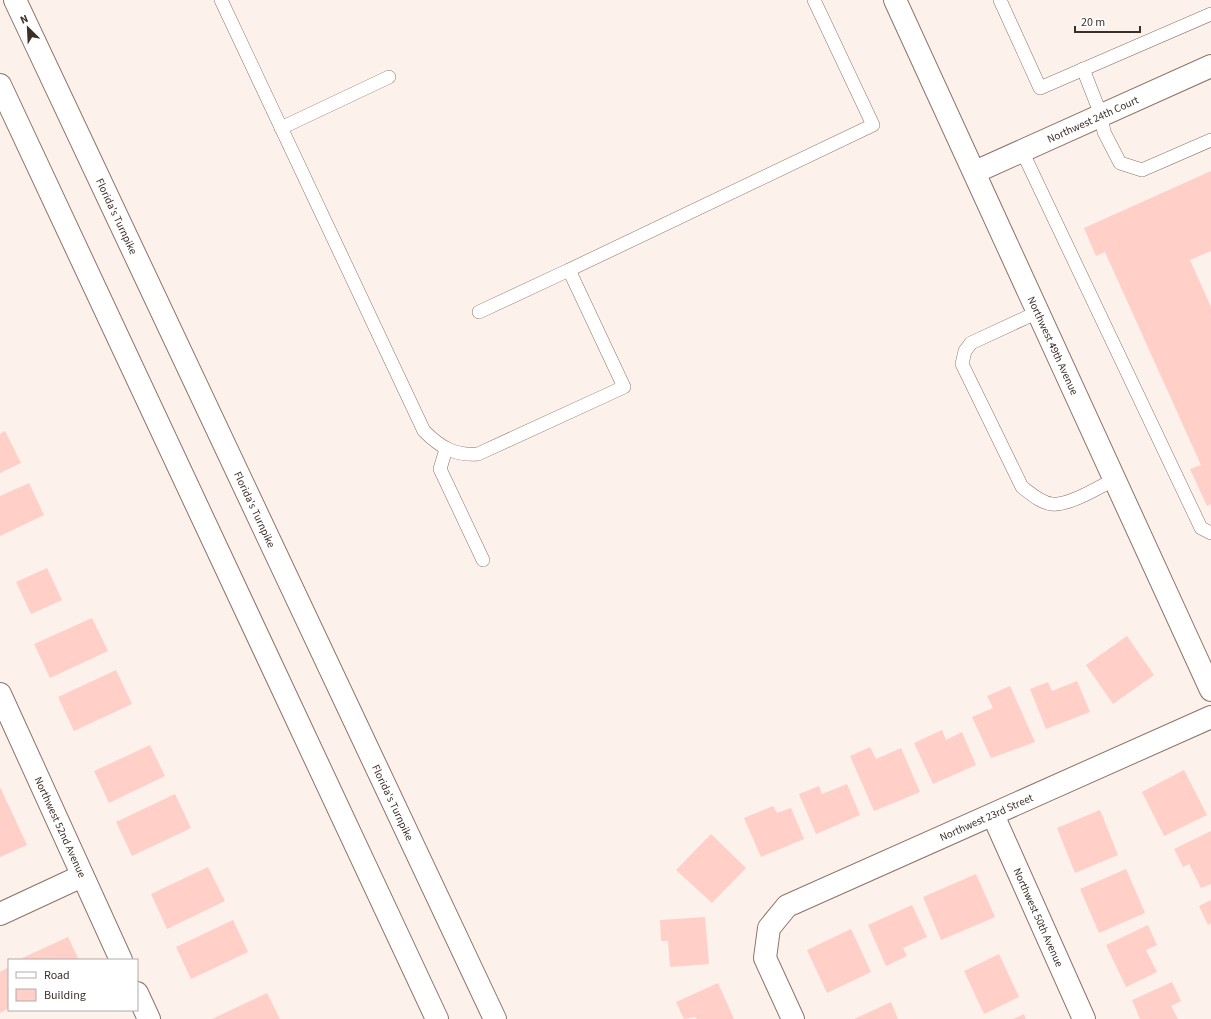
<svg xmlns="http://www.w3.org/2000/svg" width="1211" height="1019" viewBox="0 0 1211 1019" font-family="'Source Sans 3',sans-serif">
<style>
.building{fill:#ffcfc8}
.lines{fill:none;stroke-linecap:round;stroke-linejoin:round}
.service-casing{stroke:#8e7367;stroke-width:14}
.minor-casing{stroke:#8e7367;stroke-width:24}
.tertiary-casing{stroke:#8e7367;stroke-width:24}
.motorway-casing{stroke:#8e7367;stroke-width:24}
.service{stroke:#fff;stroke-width:13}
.minor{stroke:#fff;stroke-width:22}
.tertiary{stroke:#fff;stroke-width:22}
.motorway{stroke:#fff;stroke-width:22}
.labels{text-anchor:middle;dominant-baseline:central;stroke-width:3;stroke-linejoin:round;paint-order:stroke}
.street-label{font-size:11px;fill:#3b2f2a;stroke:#fff}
</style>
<rect width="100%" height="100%" fill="#fdf1eb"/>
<!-- building -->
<g class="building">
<polygon points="1211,171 1211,251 1190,260 1211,307 1211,504 1207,506 1190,469 1201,465 1105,252 1096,256 1084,228"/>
<polygon points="5,431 21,463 0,473 0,434"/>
<polygon points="29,483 44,515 0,536 0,496"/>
<polygon points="47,568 62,600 31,614 16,582"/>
<polygon points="92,618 108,651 50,678 34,644"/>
<polygon points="1127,636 1154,675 1113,704 1086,665"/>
<polygon points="116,670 132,704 74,731 58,697"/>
<polygon points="1077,681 1090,712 1046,729 1030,689 1048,682 1052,691"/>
<polygon points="1010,686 1035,742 991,758 972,717 993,708 987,696"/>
<polygon points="942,730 946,740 962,732 976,765 933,784 914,743"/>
<polygon points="150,745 165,776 109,803 94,771"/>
<polygon points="870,747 876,759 901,748 920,792 874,811 850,756"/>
<polygon points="1184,770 1207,815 1164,836 1142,792"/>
<polygon points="847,784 860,815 816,834 799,794 819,786 822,794"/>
<polygon points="0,787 27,845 0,857"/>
<polygon points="175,794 191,828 132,856 116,822"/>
<polygon points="773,806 777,813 791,808 804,839 761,857 744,818"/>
<polygon points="1100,810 1118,855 1075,873 1057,828"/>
<polygon points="1211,831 1211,884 1201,888 1189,864 1183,867 1174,849"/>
<polygon points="711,834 746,868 712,903 676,870"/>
<polygon points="208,867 225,901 167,929 151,894"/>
<polygon points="1126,869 1145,913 1099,933 1080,889"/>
<polygon points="976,874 995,917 941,940 923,897"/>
<polygon points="1211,900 1211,923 1208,925 1199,906"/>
<polygon points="912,905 927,937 903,948 907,956 886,966 868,925"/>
<polygon points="705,917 709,964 670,967 668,941 661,941 660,920"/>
<polygon points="233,920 248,952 191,979 176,947"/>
<polygon points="1148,925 1157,945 1146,950 1157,972 1126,987 1106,945"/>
<polygon points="851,929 871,972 827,993 807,950"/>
<polygon points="68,937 79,960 18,960"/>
<polygon points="999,954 1019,997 984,1014 964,971"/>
<polygon points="9,967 9,1008 0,1013 0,972"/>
<polygon points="1172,982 1181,1001 1171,1006 1178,1019 1140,1019 1132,1000"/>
<polygon points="718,983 734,1019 697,1019 695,1017 684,1019 676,1002"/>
<polygon points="267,993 280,1019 212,1019"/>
<polygon points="891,1002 898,1019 854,1019"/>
<polygon points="1024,1014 1026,1019 1013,1019"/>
</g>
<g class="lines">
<!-- service casing -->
<g class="service-casing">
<g id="service">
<path d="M221,0L424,431C440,447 455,456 478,454L624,387L569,270L479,312"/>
<polyline points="1000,0 1040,88 1211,14"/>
<polyline points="1083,69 1101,115 1104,132 1120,163 1142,170 1211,140"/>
<polyline points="281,128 389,77"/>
<polyline points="1022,151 1201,528 1211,533"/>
<polyline points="569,270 873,125 814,0"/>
<path d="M1038,312L971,343L965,351L962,364L1022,487C1030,493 1041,503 1052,504C1069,506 1099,487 1115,479"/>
<polyline points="446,449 440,469 483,560"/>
</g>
</g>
<!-- minor casing -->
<g class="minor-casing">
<g id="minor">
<path id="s1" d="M975,172L1211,66"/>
<path id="s2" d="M0,694L121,960"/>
<path id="s3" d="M993,815L1084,1019"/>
<polyline points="0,914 82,876"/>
<polyline points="137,993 149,1019"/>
<path id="s4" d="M793,1019L765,958L769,928L787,906L1211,717"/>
</g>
</g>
<!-- tertiary casing -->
<g class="tertiary-casing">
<g id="tertiary">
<path id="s5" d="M895,0L1211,690"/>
</g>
</g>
<!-- motorway casing -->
<g class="motorway-casing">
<g id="motorway">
<path id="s6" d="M15,0L495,1019"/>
<polyline points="0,85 437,1019"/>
</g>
</g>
<!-- service -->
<use href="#service" class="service"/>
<!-- minor -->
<use href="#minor" class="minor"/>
<!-- tertiary -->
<use href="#tertiary" class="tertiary"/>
<!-- motorway -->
<use href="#motorway" class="motorway"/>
</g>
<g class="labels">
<!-- street labels -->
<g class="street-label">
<text stroke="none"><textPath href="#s1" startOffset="129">Northwest 24th Court</textPath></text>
<text stroke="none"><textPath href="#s6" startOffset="239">Florida's Turnpike</textPath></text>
<text stroke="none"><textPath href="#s5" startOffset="380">Northwest 49th Avenue</textPath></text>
<text stroke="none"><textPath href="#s6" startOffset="563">Florida's Turnpike</textPath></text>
<text stroke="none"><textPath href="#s6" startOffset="887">Florida's Turnpike</textPath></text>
<text stroke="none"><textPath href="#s4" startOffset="344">Northwest 23rd Street</textPath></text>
<text stroke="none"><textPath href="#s2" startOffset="146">Northwest 52nd Avenue</textPath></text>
<text stroke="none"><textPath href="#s3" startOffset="112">Northwest 50th Avenue</textPath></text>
</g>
</g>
<!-- legend -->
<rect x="8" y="959" width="130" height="52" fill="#ffffff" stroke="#b1acaa"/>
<rect x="16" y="972" width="20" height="6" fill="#ffffff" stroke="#b1acaa"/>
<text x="44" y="979" font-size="12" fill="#3b2f2a">Road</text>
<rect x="16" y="989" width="20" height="12" fill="#ffcfc8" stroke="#b1acaa"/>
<text x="44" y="999" font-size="12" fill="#3b2f2a">Building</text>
<!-- north arrow -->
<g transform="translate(28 28) rotate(336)" stroke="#ffffff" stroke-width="3" paint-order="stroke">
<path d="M0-3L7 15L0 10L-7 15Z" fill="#3b2f2a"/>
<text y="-6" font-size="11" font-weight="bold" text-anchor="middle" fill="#3b2f2a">N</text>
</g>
<!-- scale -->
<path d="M1075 26v6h65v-6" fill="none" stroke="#3b2f2a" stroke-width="2"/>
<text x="1081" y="26" font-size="12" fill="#3b2f2a" stroke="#ffffff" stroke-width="3" paint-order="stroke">20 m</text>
</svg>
